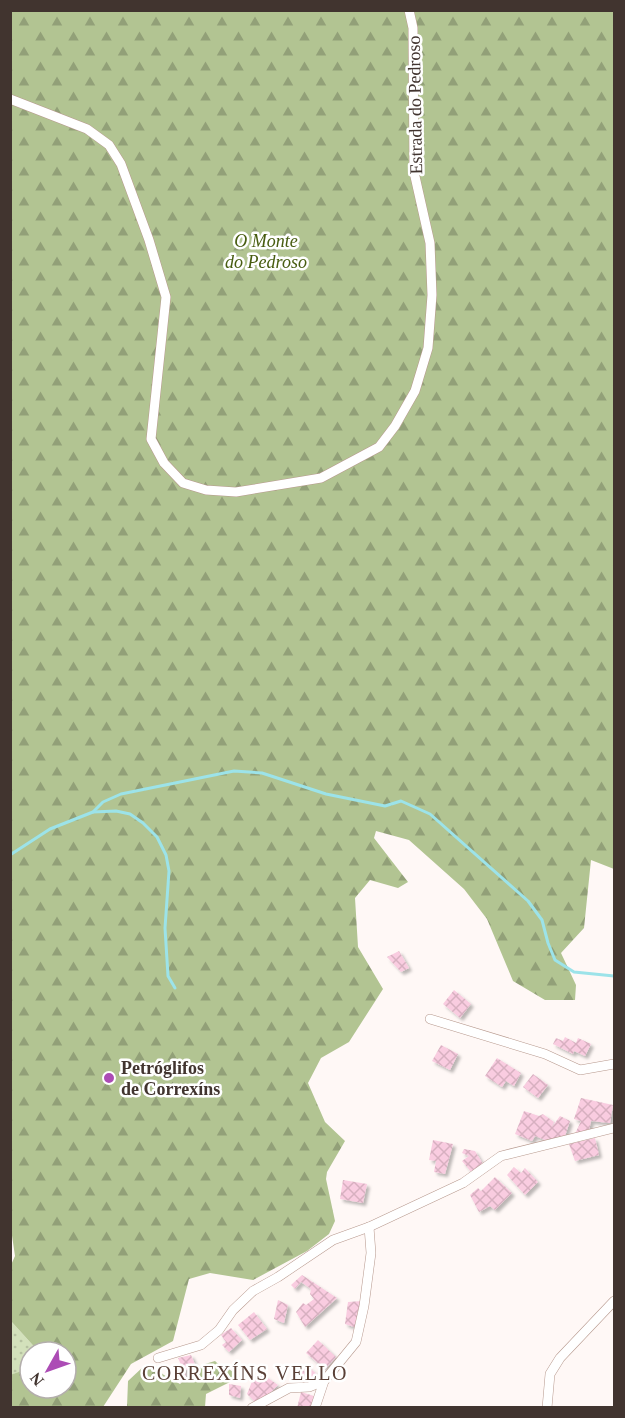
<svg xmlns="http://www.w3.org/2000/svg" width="625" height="1418" viewBox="0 0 625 1418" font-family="Georgia,serif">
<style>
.grass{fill:url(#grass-dots)}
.forest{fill:url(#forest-firs)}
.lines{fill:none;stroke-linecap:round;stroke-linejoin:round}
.stream{stroke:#9ce3e9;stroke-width:3}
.building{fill:url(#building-cross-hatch);filter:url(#shadow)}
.minor-casing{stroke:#b7998e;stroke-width:10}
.minor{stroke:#fff;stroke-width:9}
.poi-dot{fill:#ac4cb5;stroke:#fff;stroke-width:2}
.labels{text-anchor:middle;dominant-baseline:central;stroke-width:5;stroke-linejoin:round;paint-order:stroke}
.street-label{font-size:18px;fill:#41342f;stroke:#fff}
.park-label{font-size:18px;font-style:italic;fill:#485d11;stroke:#fff}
.poi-label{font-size:18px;font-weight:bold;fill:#41342f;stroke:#fff;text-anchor:start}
.neighbourhood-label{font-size:20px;letter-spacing:1.5px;fill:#5a4037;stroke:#fff}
</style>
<defs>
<pattern id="grass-dots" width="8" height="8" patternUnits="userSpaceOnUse" patternTransform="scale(1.5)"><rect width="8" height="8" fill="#d3e1bb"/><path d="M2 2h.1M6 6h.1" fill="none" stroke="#b6c2a1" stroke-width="1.8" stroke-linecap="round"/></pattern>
<pattern id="forest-firs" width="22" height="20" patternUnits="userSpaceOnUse" patternTransform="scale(1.5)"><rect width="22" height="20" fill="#b2c492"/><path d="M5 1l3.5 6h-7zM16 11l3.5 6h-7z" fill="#92a078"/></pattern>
<pattern id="building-cross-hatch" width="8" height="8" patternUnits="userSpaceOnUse" patternTransform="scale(1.5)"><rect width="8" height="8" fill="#f9cce0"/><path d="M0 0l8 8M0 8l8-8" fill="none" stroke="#d7b0c0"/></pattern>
<filter id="shadow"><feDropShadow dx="3" dy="3" stdDeviation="1.5" flood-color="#0004"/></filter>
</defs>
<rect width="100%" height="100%" fill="#fff8f6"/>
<!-- grass -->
<polygon class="grass" points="10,1320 39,1352 30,1352 30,1368 11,1375"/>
<!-- forest -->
<g class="forest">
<polygon points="11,11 614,11 614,869 591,860 584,928 561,953 576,985 575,1000 545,1000 513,981 487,919 464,889 409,840 376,831 374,838 408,882 398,888 370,880 355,898 358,947 383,989 349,1042 321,1058 308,1083 325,1122 345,1141 327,1172 326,1179 335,1221 329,1234 307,1251 253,1280 210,1273 189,1279 173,1341 131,1364 103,1407 11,1407 10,1375 30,1368 30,1388 66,1388 66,1352 39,1352 10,1320 11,1265 15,1256 10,1222"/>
<path d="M215,1361C221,1368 230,1367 236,1375L232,1381L206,1394L205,1407H127L128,1381L144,1366L151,1365L164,1375L180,1384L205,1364Z"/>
</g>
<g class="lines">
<!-- stream -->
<g class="stream">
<polyline points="93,812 116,811 130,814 143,823 157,837 166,855 169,871 165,928 168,976 175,988"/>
<polyline points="10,855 50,829 93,812 103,802 121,794 234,771 262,773 326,794 385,806 401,801 430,814 528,901 542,920 548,943 555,960 574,972 614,976"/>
</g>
</g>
<!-- building -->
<g class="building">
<polygon points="399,951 409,968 401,972 387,957"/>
<polygon points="454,990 471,1004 460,1018 443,1004"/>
<polygon points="565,1037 576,1043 578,1038 591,1044 585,1056 574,1051 573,1054 553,1044 556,1038 563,1041"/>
<polygon points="441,1045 458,1054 450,1070 432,1061"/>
<polygon points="497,1058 521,1073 514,1086 506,1081 502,1087 485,1076"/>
<polygon points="533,1074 548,1085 538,1098 523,1087"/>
<polygon points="581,1098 613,1105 610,1123 591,1121 589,1131 575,1134 581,1121 574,1119"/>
<polygon points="524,1111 539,1116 543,1114 554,1122 552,1127 560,1116 570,1121 565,1136 545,1140 535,1136 532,1141 515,1134"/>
<polygon points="595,1138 599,1155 575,1161 569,1144"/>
<polygon points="433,1140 453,1144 445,1174 434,1172 436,1161 429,1160"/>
<polygon points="464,1149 475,1151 483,1164 472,1173 462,1161 469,1156 462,1153"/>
<polygon points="514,1167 521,1173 525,1168 538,1182 525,1195 507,1175"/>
<polygon points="495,1177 512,1193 495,1210 490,1206 479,1212 470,1195 478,1188 481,1191"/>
<polygon points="343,1180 367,1184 363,1203 340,1199"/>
<polygon points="302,1275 337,1298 305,1327 296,1312 303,1303 306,1305 314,1299 310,1294 311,1289 301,1282 295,1289 291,1285"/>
<polygon points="278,1300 288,1305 284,1323 274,1319"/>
<polygon points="362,1301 357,1328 345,1324 348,1302"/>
<polygon points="254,1312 267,1329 250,1340 238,1325"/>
<polygon points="231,1328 242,1340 229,1352 222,1345 226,1342 221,1335"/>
<polygon points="318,1340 336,1357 325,1369 306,1353"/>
<polygon points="191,1355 196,1367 185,1370 186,1377 178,1379 175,1369 182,1367 178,1358"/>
<polygon points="307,1366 318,1375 309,1383 299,1374"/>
<polygon points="259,1372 278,1385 269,1394 256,1403 247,1394 253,1379"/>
<polygon points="229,1384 241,1386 240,1398 229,1395"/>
<polygon points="301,1392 314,1396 311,1408 297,1408"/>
</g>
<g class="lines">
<!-- minor casing -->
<g class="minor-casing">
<g id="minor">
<polyline points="10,99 87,129 109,145 121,164 149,240 166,297 151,439 164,463 183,483 206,490 236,492 321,478 379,447 395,426 415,391 428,348 432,295 430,243 414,172 413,28 409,10"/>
<polyline points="430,1019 545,1054 580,1070 614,1064"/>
<polyline points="158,1358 201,1345 219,1330 233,1310 253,1291 278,1277 333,1240 369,1227 463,1183 501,1156 614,1128"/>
<polyline points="252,1408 289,1388 309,1387 324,1381"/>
<polyline points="315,1408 324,1381 356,1342 364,1306 371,1253 369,1227"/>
<polyline points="547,1408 550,1374 560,1358 614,1301"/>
</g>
</g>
<!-- minor -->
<use href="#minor" class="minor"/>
</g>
<!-- markers -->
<circle class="poi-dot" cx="109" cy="1078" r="6"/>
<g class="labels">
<!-- street labels -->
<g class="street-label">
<text transform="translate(415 105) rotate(-91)">Estrada do Pedroso</text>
</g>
<!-- park labels -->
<g class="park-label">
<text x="266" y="241">O Monte<tspan x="266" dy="21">do Pedroso</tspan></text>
</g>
<!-- poi labels -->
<g class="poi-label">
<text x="121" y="1068">Petróglifos<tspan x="121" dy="21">de Correxíns</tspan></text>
</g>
<!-- neighbourhood labels -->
<g class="neighbourhood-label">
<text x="245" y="1373">CORREXÍNS VELLO</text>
</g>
</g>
<!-- border -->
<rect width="625" height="1418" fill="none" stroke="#41342f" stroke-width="24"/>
<!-- north arrow -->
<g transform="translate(48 1370) rotate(230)"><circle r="28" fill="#ffffff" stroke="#b3aeac" stroke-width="1.5"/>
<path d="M0-4.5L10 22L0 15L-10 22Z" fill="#ac4cb5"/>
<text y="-9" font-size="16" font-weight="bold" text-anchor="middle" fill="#41342f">N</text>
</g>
</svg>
